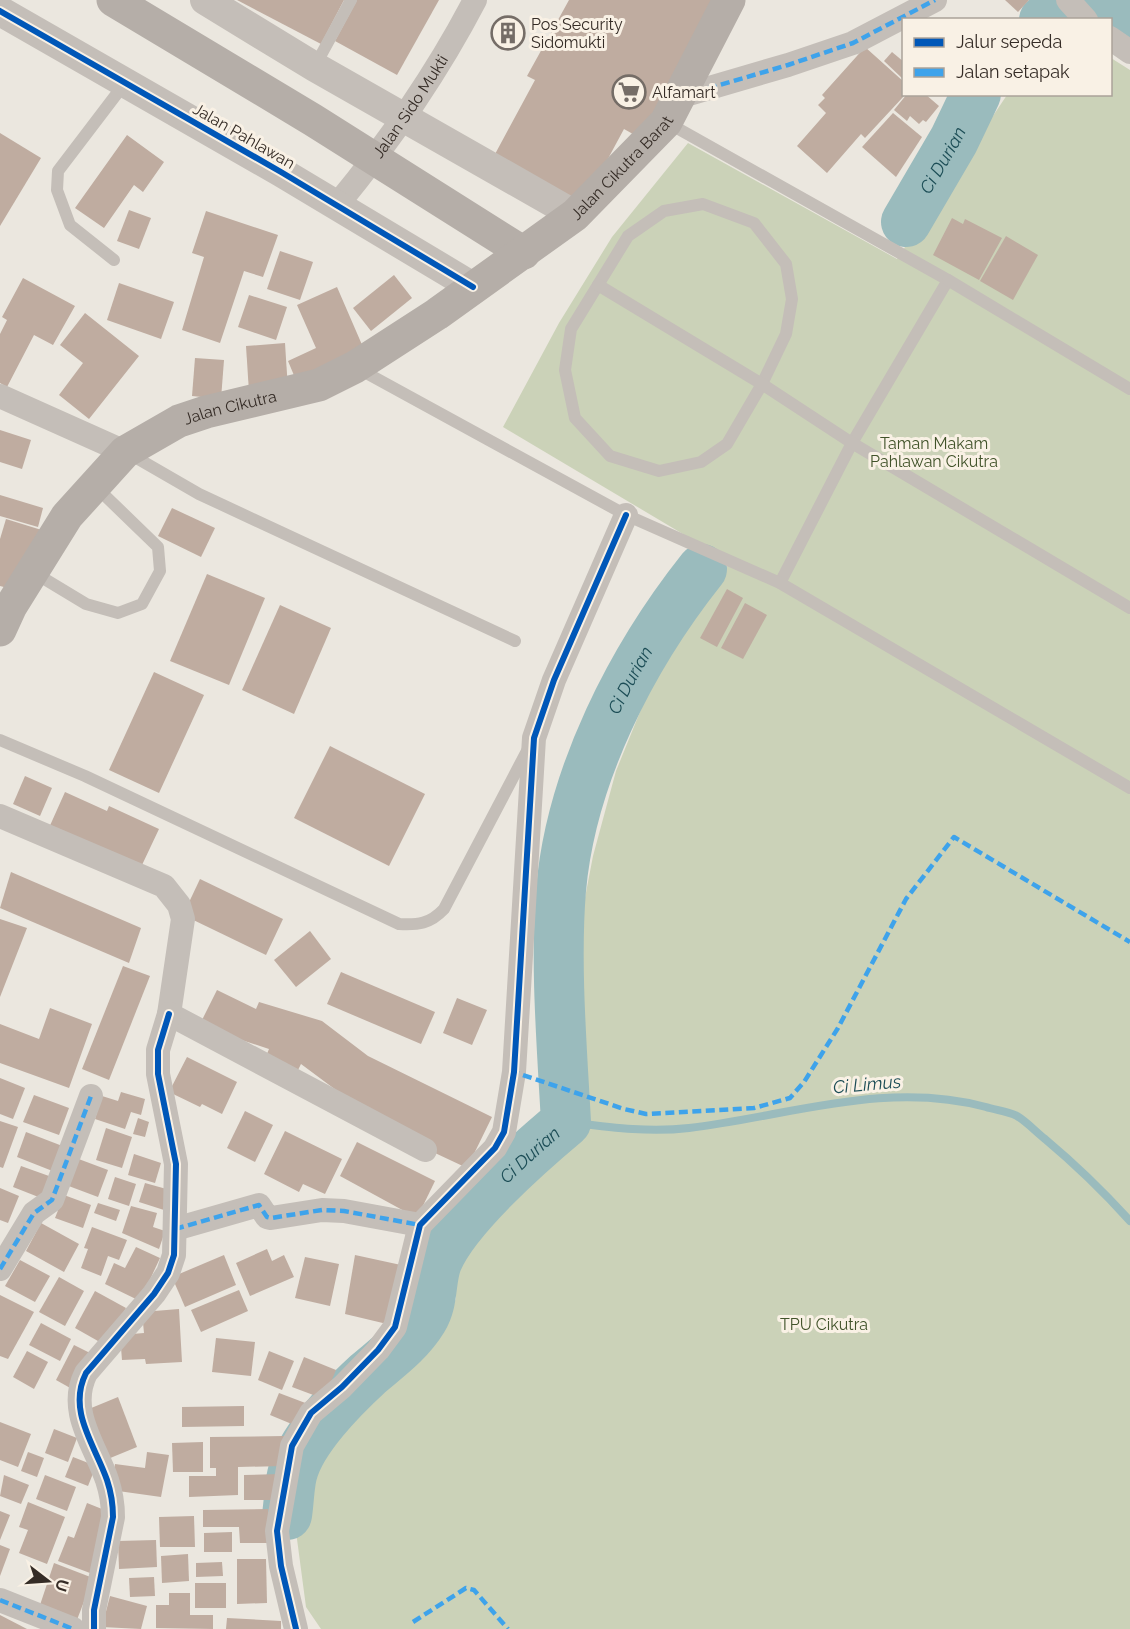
<svg xmlns="http://www.w3.org/2000/svg" width="1130" height="1629" viewBox="0 0 1130 1629" font-family="Raleway,sans-serif">
<style>
.green{fill:#cbd2b8}
.lines{fill:none;stroke-linecap:round;stroke-linejoin:round}
.stream{stroke:#9abbbd;stroke-width:8}
.river{stroke:#9abbbd;stroke-width:50}
.building{fill:#bfaca0}
.service{stroke:#c4beb8;stroke-width:12}
.minor{stroke:#c4beb8;stroke-width:24}
.tertiary{stroke:#c4beb8;stroke-width:30}
.secondary{stroke:#b5aea8;stroke-width:33}
.quiet{stroke:#3ea3eb;stroke-width:4.5;stroke-dasharray:9 4.5;stroke-linecap:butt}
.cycleway-casing{stroke:#f9f1e5;stroke-width:10}
.cycleway{stroke:#0057b8;stroke-width:6}
.labels{text-anchor:middle;dominant-baseline:central;stroke-width:6;stroke-linejoin:round;paint-order:stroke}
.poi-label{font-size:16px;fill:#352c26;stroke:#f9f1e5;text-anchor:start}
.street-label{font-size:16px;fill:#352c26;stroke:#f9f1e5}
.park-label{font-size:16px;fill:#41532a;stroke:#f9f1e5}
.water-label{font-size:18px;font-style:italic;fill:#1c4d56;stroke:#f9f1e5}
</style>
<rect width="100%" height="100%" fill="#ebe7df"/>
<!-- green -->
<polygon class="green" points="1111,58 1130,70 1130,1629 321,1629 306,1607 295,1524 309,1471 329,1435 417,1354 450,1316 456,1298 453,1282 458,1264 514,1198 580,1139 577,1067 579,929 593,856 616,771 644,702 670,653 730,562 503,427 559,323 612,237 688,143 897,259 1007,95 1110,94"/>
<g class="lines">
<!-- stream -->
<path class="stream" d="M566,1122C607,1127 648,1133 689,1128C789,1116 886,1080 986,1107C995,1110 1008,1111 1017,1116C1027,1122 1036,1132 1045,1139C1076,1165 1103,1191 1130,1221"/>
<!-- river -->
<g class="river">
<path d="M1044,20C1070,0 1102,0 1130,17"/>
<path id="s1" d="M906,222L954,140L976,94"/>
<path id="s2" d="M287,1515C289,1502 289,1488 292,1475C300,1440 343,1397 368,1374C388,1357 409,1342 423,1319C434,1301 430,1281 437,1262C455,1218 529,1153 566,1122C562,1049 555,963 561,890C571,775 632,657 702,569"/>
</g>
</g>
<!-- building -->
<g class="building">
<polygon points="237,0 344,0 321,44"/>
<polygon points="357,0 439,0 397,75 335,41"/>
<polygon points="569,0 716,0 640,138 624,129 583,205 494,156 535,80 527,76"/>
<polygon points="1005,0 1029,0 1018,12"/>
<polygon points="508,20 519,26 508,47 497,40"/>
<polygon points="865,47 904,82 904,96 865,138 861,134 827,173 797,146 826,113 818,105 825,98 822,95"/>
<polygon points="892,52 904,62 904,80 884,61"/>
<polygon points="907,94 925,94 939,106 926,122 923,120 919,124 910,116 907,121 894,110"/>
<polygon points="893,113 922,137 896,177 862,147"/>
<polygon points="0,133 41,158 0,226"/>
<polygon points="127,135 164,162 143,192 134,185 104,228 75,208"/>
<polygon points="129,210 151,218 139,249 117,241"/>
<polygon points="206,211 278,235 263,277 244,271 220,343 182,330 204,257 192,253"/>
<polygon points="952,218 963,224 965,219 1002,238 979,280 933,255"/>
<polygon points="1006,236 1038,255 1013,300 980,281"/>
<polygon points="280,251 313,262 300,300 267,289"/>
<polygon points="394,275 412,298 371,331 353,308"/>
<polygon points="23,278 75,306 53,345 34,335 7,387 0,383 0,334 7,320 2,317"/>
<polygon points="119,283 174,302 161,339 107,320"/>
<polygon points="337,287 366,354 298,385 288,361 316,348 297,305"/>
<polygon points="249,295 287,307 276,340 238,327"/>
<polygon points="85,313 139,356 89,419 59,395 83,363 60,345"/>
<polygon points="285,343 288,390 249,392 246,346"/>
<polygon points="195,358 224,360 221,399 192,396"/>
<polygon points="0,430 31,440 22,469 0,462"/>
<polygon points="0,495 43,508 38,527 0,516"/>
<polygon points="172,508 215,528 201,557 158,536"/>
<polygon points="6,519 48,532 19,591 0,586 0,539"/>
<polygon points="207,574 265,598 229,685 170,661"/>
<polygon points="727,589 743,598 717,647 700,638"/>
<polygon points="745,603 767,615 743,659 721,648"/>
<polygon points="280,605 331,628 294,714 242,690"/>
<polygon points="154,672 204,695 159,793 109,770"/>
<polygon points="330,746 425,794 389,866 294,818"/>
<polygon points="25,776 52,788 40,816 13,804"/>
<polygon points="65,792 107,811 109,806 159,829 142,865 48,830"/>
<polygon points="11,872 141,928 129,963 0,908"/>
<polygon points="200,879 283,919 266,955 183,915"/>
<polygon points="0,919 27,928 0,997"/>
<polygon points="310,931 331,959 296,987 274,960"/>
<polygon points="123,966 150,976 109,1080 82,1069"/>
<polygon points="341,972 435,1012 421,1044 327,1004"/>
<polygon points="217,990 256,1009 259,1002 322,1021 368,1056 492,1117 467,1168 435,1153 348,1099 301,1064 295,1076 264,1061 269,1049 199,1026"/>
<polygon points="457,998 487,1010 472,1045 443,1033"/>
<polygon points="50,1008 92,1024 69,1088 0,1063 0,1024 39,1039"/>
<polygon points="187,1057 237,1082 222,1114 202,1104 200,1107 169,1092"/>
<polygon points="0,1078 25,1088 13,1119 0,1114"/>
<polygon points="121,1092 145,1099 141,1115 131,1112 125,1129 95,1119 102,1096 118,1101"/>
<polygon points="34,1095 69,1108 59,1135 23,1122"/>
<polygon points="245,1111 273,1125 255,1162 227,1148"/>
<polygon points="138,1118 149,1122 145,1137 133,1134"/>
<polygon points="0,1121 18,1127 3,1168 0,1167"/>
<polygon points="106,1128 132,1137 122,1168 96,1160"/>
<polygon points="285,1131 342,1159 325,1194 303,1184 299,1192 264,1174"/>
<polygon points="26,1132 65,1147 55,1172 17,1157"/>
<polygon points="357,1142 435,1181 417,1218 340,1176"/>
<polygon points="134,1154 161,1163 155,1183 128,1175"/>
<polygon points="76,1158 108,1170 98,1197 66,1185"/>
<polygon points="21,1166 49,1176 41,1198 13,1187"/>
<polygon points="115,1177 136,1184 129,1206 108,1199"/>
<polygon points="145,1183 170,1190 164,1210 139,1202"/>
<polygon points="0,1188 19,1196 8,1223 0,1220"/>
<polygon points="64,1195 91,1205 83,1228 55,1218"/>
<polygon points="98,1203 120,1210 116,1221 94,1213"/>
<polygon points="131,1206 157,1213 153,1227 165,1231 159,1249 122,1233"/>
<polygon points="41,1223 79,1244 64,1272 26,1251"/>
<polygon points="92,1227 127,1240 119,1260 108,1256 101,1276 81,1268 88,1249 84,1248"/>
<polygon points="136,1247 160,1258 140,1301 105,1284 114,1263 125,1268"/>
<polygon points="267,1249 272,1261 284,1255 294,1277 250,1296 236,1263"/>
<polygon points="224,1255 236,1285 185,1307 172,1277"/>
<polygon points="355,1255 401,1265 387,1324 345,1314"/>
<polygon points="305,1257 339,1264 330,1306 295,1298"/>
<polygon points="20,1260 50,1276 35,1302 5,1286"/>
<polygon points="59,1277 84,1291 65,1326 39,1312"/>
<polygon points="239,1290 248,1311 201,1332 191,1310"/>
<polygon points="95,1291 126,1308 105,1345 75,1328"/>
<polygon points="0,1295 34,1312 8,1359 0,1356"/>
<polygon points="179,1309 182,1362 146,1364 145,1359 122,1360 120,1335 144,1333 142,1312"/>
<polygon points="41,1323 71,1339 60,1361 29,1345"/>
<polygon points="216,1338 255,1342 251,1376 212,1372"/>
<polygon points="74,1345 90,1353 72,1389 56,1380"/>
<polygon points="27,1351 48,1362 34,1389 13,1377"/>
<polygon points="269,1351 294,1361 282,1390 258,1380"/>
<polygon points="304,1357 336,1370 324,1399 292,1387"/>
<polygon points="279,1393 308,1404 299,1427 270,1415"/>
<polygon points="118,1397 137,1447 103,1461 84,1411"/>
<polygon points="244,1406 244,1426 182,1427 182,1407"/>
<polygon points="0,1422 31,1434 18,1467 0,1460"/>
<polygon points="54,1429 77,1438 68,1462 45,1453"/>
<polygon points="284,1436 284,1466 238,1467 238,1495 189,1497 189,1476 216,1476 216,1468 210,1468 210,1437"/>
<polygon points="203,1442 203,1472 173,1472 172,1443"/>
<polygon points="28,1452 44,1458 37,1477 21,1471"/>
<polygon points="147,1452 169,1455 161,1497 111,1490 115,1464 145,1468"/>
<polygon points="73,1457 96,1466 88,1486 65,1477"/>
<polygon points="280,1474 280,1500 244,1500 244,1475"/>
<polygon points="4,1475 29,1485 21,1504 0,1496"/>
<polygon points="45,1475 76,1487 67,1511 36,1499"/>
<polygon points="28,1502 65,1517 47,1564 19,1553 28,1530 19,1527"/>
<polygon points="87,1503 112,1513 90,1573 58,1561 68,1536 74,1538"/>
<polygon points="268,1509 269,1543 240,1543 239,1527 203,1527 203,1510"/>
<polygon points="0,1511 10,1515 0,1540"/>
<polygon points="194,1516 195,1547 160,1547 159,1517"/>
<polygon points="232,1532 232,1552 204,1552 204,1533"/>
<polygon points="156,1540 157,1567 119,1569 118,1541"/>
<polygon points="0,1545 10,1549 0,1576"/>
<polygon points="188,1554 189,1581 162,1583 161,1556"/>
<polygon points="237,1559 266,1559 267,1603 237,1604"/>
<polygon points="222,1562 223,1576 196,1577 196,1563"/>
<polygon points="54,1563 93,1578 75,1625 38,1611"/>
<polygon points="154,1577 155,1596 130,1597 129,1578"/>
<rect x="195" y="1583" width="31" height="25"/>
<polygon points="169,1593 190,1593 190,1615 213,1615 213,1629 156,1628 156,1605 169,1605"/>
<polygon points="110,1596 147,1606 141,1629 102,1627"/>
<polygon points="0,1615 27,1629 0,1629"/>
<polygon points="227,1618 281,1621 281,1629 226,1629"/>
</g>
<g class="lines">
<!-- service -->
<g class="service">
<polyline points="315,66 351,0"/>
<polyline points="668,123 948,280 852,443 780,583"/>
<polygon points="703,204 754,223 786,264 792,299 786,334 762,384 727,444 701,462 659,471 610,456 575,418 565,370 571,329 628,236 664,211"/>
<polyline points="114,260 70,225 57,190 58,171 125,83"/>
<polyline points="948,280 1130,389"/>
<polyline points="598,285 762,384 852,443 1130,608"/>
<polyline points="359,369 626,515 780,583 1130,788"/>
<polyline points="128,453 199,494 515,641"/>
<polyline points="33,572 86,604 118,613 142,604 160,571 158,547 95,486"/>
<path d="M0,740L85,776L399,924C418,925 430,924 444,909L528,749"/>
</g>
<!-- minor -->
<g class="minor">
<polyline points="1068,0 1086,20"/>
<polyline points="1110,38 1130,52"/>
<polyline points="682,96 788,65 853,43 935,0"/>
<path id="s3" d="M337,205C389,142 437,73 475,0"/>
<polyline points="0,396 125,452"/>
<polyline points="0,816 164,886 179,905 183,919 169,1014 425,1150"/>
<polyline points="175,1229 259,1205 267,1217 271,1218 322,1210 344,1211 420,1225"/>
<polyline points="0,1269 34,1213 52,1200 91,1096"/>
<polyline points="0,1600 73,1629"/>
<path d="M94,1629V1610L113,1517C113,1505 111,1492 107,1480C95,1445 67,1411 86,1373L154,1294L168,1273L174,1255L176,1164L158,1074V1050L169,1014"/>
<polyline points="296,1629 281,1566 277,1531 292,1446 311,1413 342,1387 378,1350 395,1327 420,1225 495,1148 504,1132 514,1072 534,738 554,680 626,515"/>
</g>
<!-- tertiary -->
<g class="tertiary">
<polyline points="205,0 315,67 575,215"/>
<polyline points="0,11 281,172 473,287"/>
</g>
<!-- secondary -->
<g class="secondary">
<polyline points="113,0 313,120 524,253"/>
<path id="s4" d="M0,630L11,606L67,516L125,452L179,421L206,412L319,385L355,367L437,314L575,215L666,122L729,0"/>
</g>
<!-- quiet -->
<g class="quiet">
<polyline points="682,96 788,65 853,43 935,0"/>
<polyline points="514,1076 514,1072 624,1109 646,1114 754,1108 790,1098 804,1082 838,1028 906,899 954,837 1130,942"/>
<polyline points="175,1229 259,1205 267,1217 271,1218 322,1210 344,1211 420,1225"/>
<polyline points="0,1269 34,1213 52,1200 91,1096"/>
<polyline points="0,1600 73,1629"/>
<polyline points="413,1622 466,1588 474,1590 508,1629"/>
</g>
<!-- cycleway casing -->
<g class="cycleway-casing">
<g id="cycleway">
<polyline points="0,11 281,172 473,287"/>
<path d="M94,1629V1610L113,1517C113,1505 111,1492 107,1480C95,1445 67,1411 86,1373L154,1294L168,1273L174,1255L176,1164L158,1074V1050L169,1014"/>
<polyline points="296,1629 281,1566 277,1531 292,1446 311,1413 342,1387 378,1350 395,1327 420,1225 495,1148 504,1132 514,1072 534,738 554,680 626,515"/>
</g>
</g>
<!-- cycleway -->
<use href="#cycleway" class="cycleway"/>
</g>
<!-- icons -->
<defs>
<g id="building-ring" transform="scale(1.725)"><circle r="9.5" fill="#f9f1e5" stroke="#756d67" stroke-width="1.5"/><path d="M-4-6H4V6H1V3H-1V6H-4ZM-2.5-4.3h1.7v1.8h-1.7ZM.8-4.3h1.7v1.8H.8ZM-2.5-1h1.7V.8h-1.7ZM.8-1h1.7V.8H.8Z" fill="#756d67"/></g>
<g id="supermarket-ring" transform="scale(1.725)"><circle r="9.5" fill="#f9f1e5" stroke="#756d67" stroke-width="1.5"/><path d="M-6-5.5h2.5l.6 2H6L4.5 2H-2.5L-4.4-4H-6ZM-1.5 3.2a1.3 1.3 0 1 0 .1 0ZM3 3.2a1.3 1.3 0 1 0 .1 0Z" fill="#756d67"/></g>
</defs>
<g fill-rule="evenodd">
<use href="#building-ring" x="508" y="33"/>
<use href="#supermarket-ring" x="629" y="92"/>
</g>
<g class="labels">
<!-- poi labels -->
<g class="poi-label">
<text x="531" y="24">Pos Security<tspan x="531" dy="18">Sidomukti</tspan></text>
<text x="652" y="92">Alfamart</text>
</g>
<!-- street labels -->
<g class="street-label">
<text stroke="none"><textPath href="#s3" startOffset="123">Jalan Sido Mukti</textPath></text>
<text transform="translate(244 136) rotate(30)">Jalan Pahlawan</text>
<text stroke="none"><textPath href="#s4" startOffset="800">Jalan Cikutra Barat</textPath></text>
<text stroke="none"><textPath href="#s4" startOffset="334">Jalan Cikutra</textPath></text>
</g>
<!-- park labels -->
<g class="park-label">
<text x="934" y="443">Taman Makam<tspan x="934" dy="18">Pahlawan Cikutra</tspan></text>
<text x="824" y="1324">TPU Cikutra</text>
</g>
<!-- water labels -->
<g class="water-label">
<text stroke="none"><textPath href="#s1" startOffset="72">Ci Durian</textPath></text>
<text stroke="none"><textPath href="#s2" startOffset="952">Ci Durian</textPath></text>
<text transform="translate(867 1084) rotate(-5)">Ci Limus</text>
<text stroke="none"><textPath href="#s2" startOffset="448">Ci Durian</textPath></text>
</g>
</g>
<!-- legend -->
<rect x="902" y="18" width="210" height="78" fill="#f9f1e5" stroke="#aba299" stroke-width="1.5"/>
<rect x="914" y="38" width="30" height="9" fill="#0057b8" stroke="#aba299" stroke-width="1.5"/>
<text x="956" y="48" font-size="18" fill="#352c26">Jalur sepeda</text>
<rect x="914" y="68" width="30" height="9" fill="#3ea3eb" stroke="#aba299" stroke-width="1.5"/>
<text x="956" y="78" font-size="18" fill="#352c26">Jalan setapak</text>
<!-- north arrow -->
<g transform="translate(48 1581) rotate(107)" stroke="#f9f1e5" stroke-width="4.5" paint-order="stroke">
<path d="M0-4.5L10 22L0 15L-10 22Z" fill="#352c26"/>
<text y="-9" font-size="16" font-weight="bold" text-anchor="middle" fill="#352c26">U</text>
</g>
</svg>
